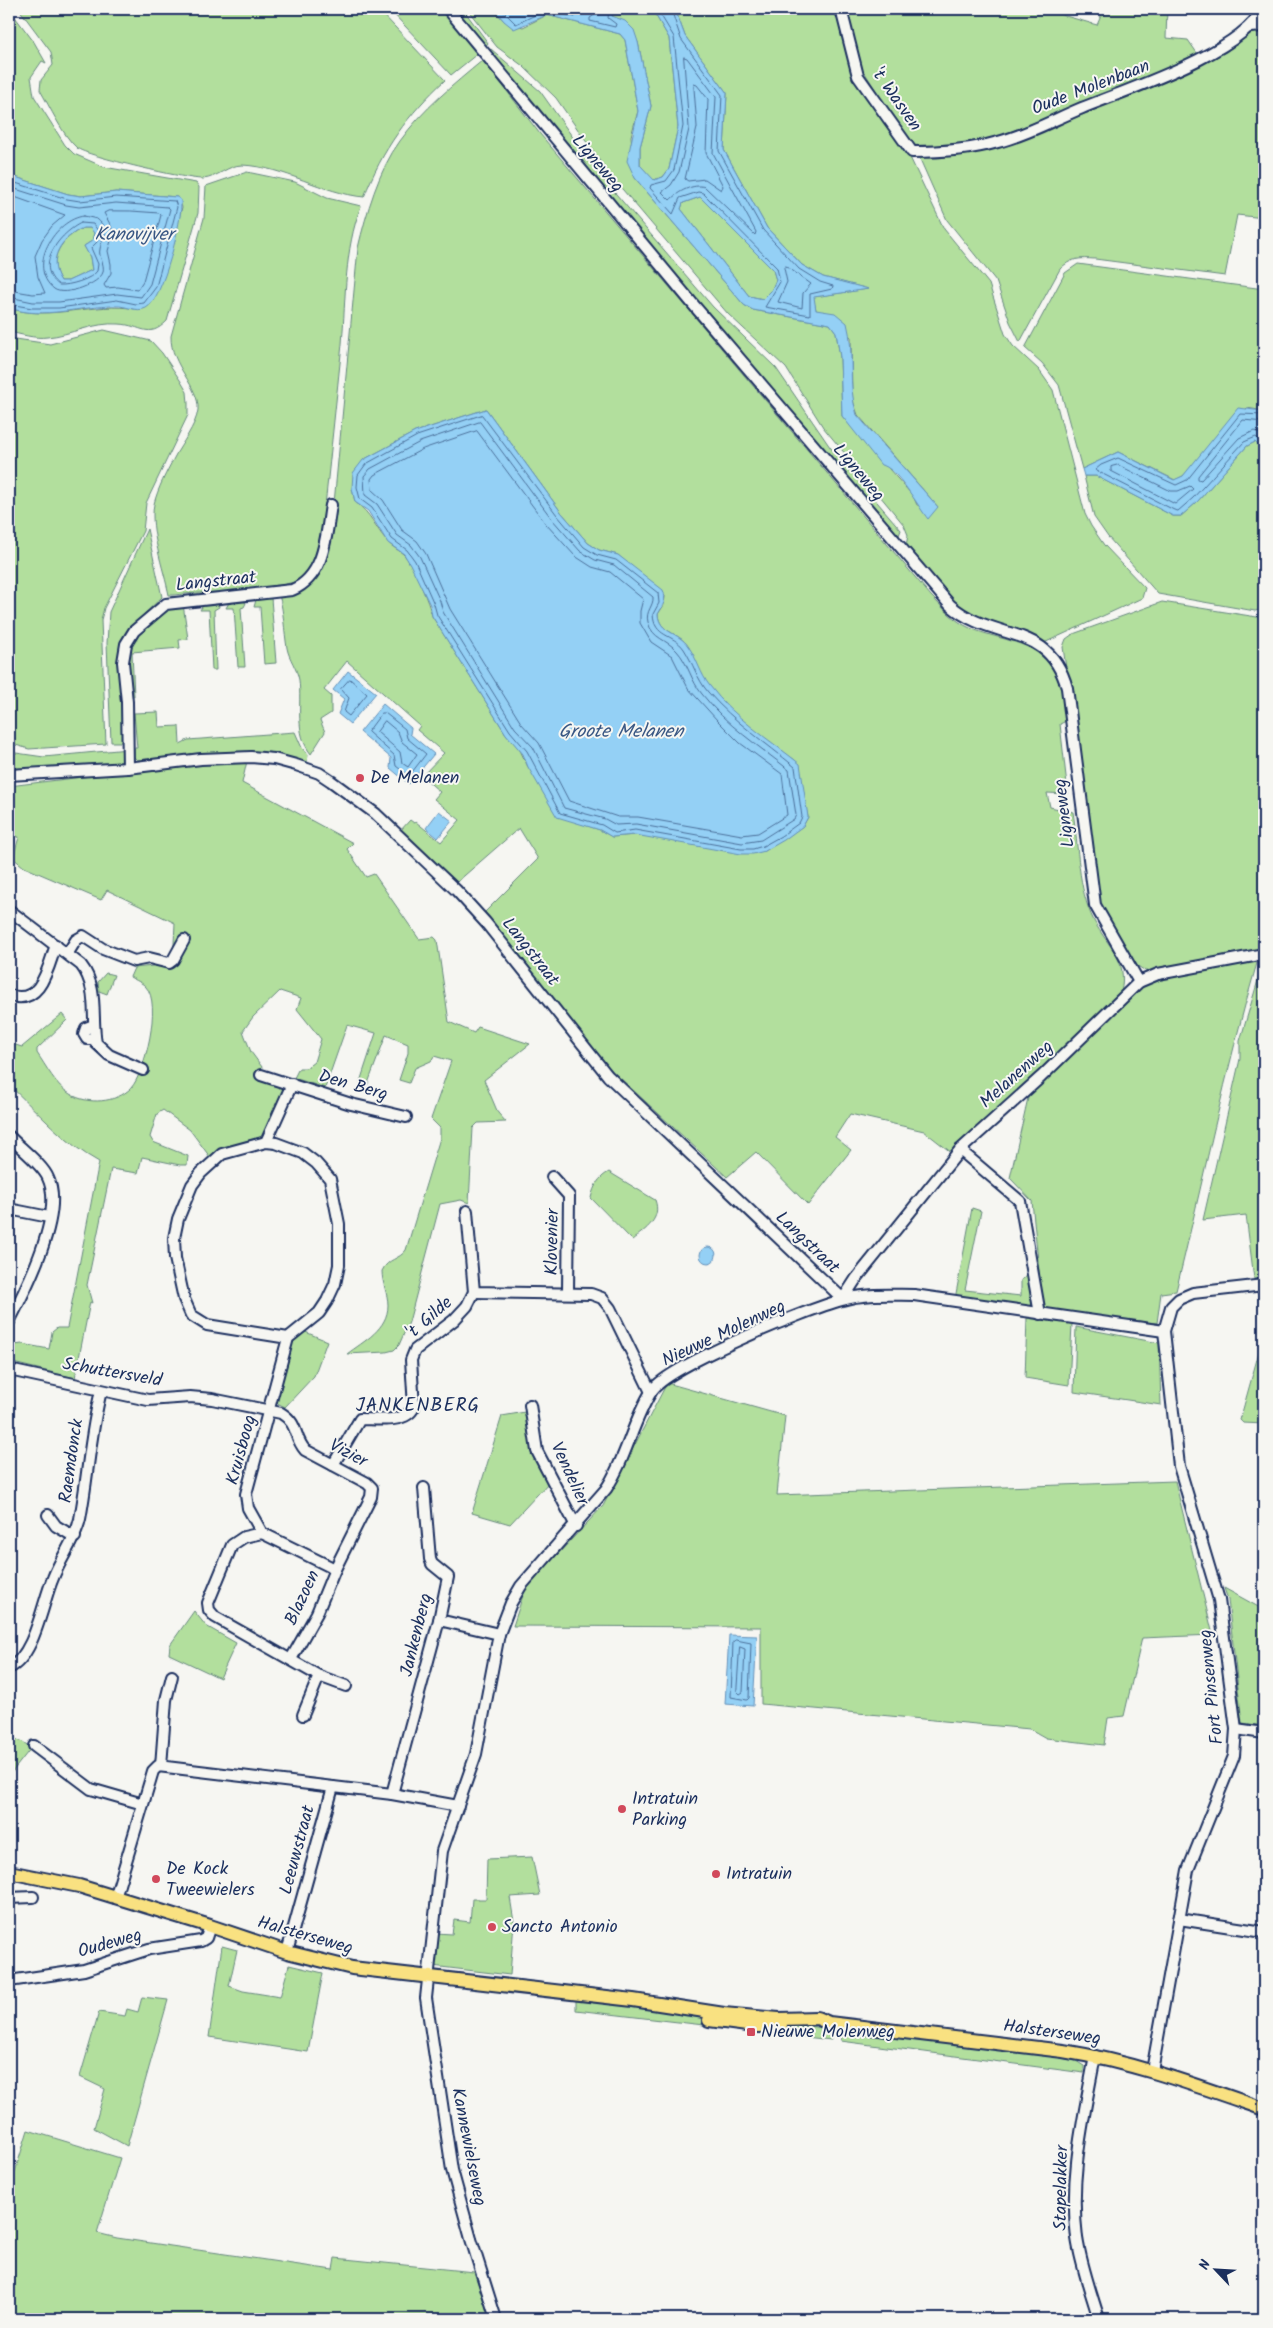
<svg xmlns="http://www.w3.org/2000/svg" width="1273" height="2328" viewBox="0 0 1273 2328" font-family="Kalam,sans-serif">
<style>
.green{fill:#b2df9d;stroke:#66877e;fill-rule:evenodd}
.water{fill:#94d0f5;stroke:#6490b9;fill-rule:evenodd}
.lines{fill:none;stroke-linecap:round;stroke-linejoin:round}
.shore{stroke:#4b6f9a;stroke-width:1}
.minor-casing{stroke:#1b2f5e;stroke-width:14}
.major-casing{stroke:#1b2f5e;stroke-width:16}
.minor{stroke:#f6f6f2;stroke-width:10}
.major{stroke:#f9e181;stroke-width:12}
.poi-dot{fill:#d1495b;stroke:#f6f6f2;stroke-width:2}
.labels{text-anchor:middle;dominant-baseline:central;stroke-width:4;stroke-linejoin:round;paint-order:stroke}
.street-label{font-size:18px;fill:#1b2f5e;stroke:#f6f6f2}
.poi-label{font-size:18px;fill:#1b2f5e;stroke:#f6f6f2;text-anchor:start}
.water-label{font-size:19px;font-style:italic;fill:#395784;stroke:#f6f6f2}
.neighbourhood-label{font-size:19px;letter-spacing:1px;fill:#1b2f5e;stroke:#f6f6f2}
</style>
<rect width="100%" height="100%" fill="#f6f6f2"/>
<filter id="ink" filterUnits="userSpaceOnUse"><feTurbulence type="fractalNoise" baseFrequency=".02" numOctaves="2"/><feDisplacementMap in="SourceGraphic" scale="10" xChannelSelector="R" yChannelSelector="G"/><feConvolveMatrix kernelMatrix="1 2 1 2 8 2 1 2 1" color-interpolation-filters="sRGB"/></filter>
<g filter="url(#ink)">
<!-- green -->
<g class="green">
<path d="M9,9L34,42L46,63L42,61L31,77L34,96L65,145L74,154L104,167L196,183L199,187L198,213L167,321C148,340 142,325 119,324C93,322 71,335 47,337C35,339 20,334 9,332V308C51,322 94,301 136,309L168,263L182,207L177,197L116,192L81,196L68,194L9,175Z"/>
<path d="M19,9H378L445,80C408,114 382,150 364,197C322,193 285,167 242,165C228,165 217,178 203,179C190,180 86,156 77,148C63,136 50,107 40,90L41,80L53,65L51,52Z"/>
<polygon points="389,9 442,9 477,54 451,75"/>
<polygon points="455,9 463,9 488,43 485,47"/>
<path d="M467,9H494L504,21L523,27L547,15L620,34L625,40L638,111L631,136L635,178L744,305L753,310L830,324L836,332L840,357L842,416L913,496L917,505L938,507L858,415L852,398L851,337L816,310L813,297L868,289L823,277L802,265L767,228L724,150L727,93L685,36L675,9H836L848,54L907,151L944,229L989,284L1005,334L1013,346L1039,370L1053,390L1085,514L1091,526L1104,545L1145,588L1142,598L1044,643C1025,634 1005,631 986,623C950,610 929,575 906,546L908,535L904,525L823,427L786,368L728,314L606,170L556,98L523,66L497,47Z"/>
<polygon points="614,9 652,9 669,38 678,127 669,169 663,177 653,180 640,165 640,147 651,106 638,42 612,16"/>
<polygon points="844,9 1041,9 1097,25 1104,9 1167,9 1166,38 1188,40 1197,53 1143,80 1104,96 1079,102 1061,112 984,142 916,148 909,143 865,73 859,69"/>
<path d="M1257,29H1264V218L1237,215L1225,276L1095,259C1079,258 1071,258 1060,269L1020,342L1010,322L996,281L947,220L919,157L994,147L1041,132L1193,69L1226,52Z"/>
<polygon points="491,49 540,91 598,173 713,307 776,368 830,447 901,530 898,538 488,51"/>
<path d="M483,60L540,134L931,596C943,608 954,621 970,628C1000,641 1042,641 1059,675C1066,689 1066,706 1068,720L1060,724L1068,794L1047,793L1050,807L1073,812C1079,849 1077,887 1094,921C1109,949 1128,958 1121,993L952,1153L924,1131L850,1114L835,1137L851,1150L808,1205L756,1152L727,1177L606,1065L485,912L538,859L519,828L457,882L400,831L410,820L414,823L416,822L441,842L460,820L434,799L440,792L422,776L444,753L417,730L420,726L347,661L324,690L331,696V713L320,720L325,732L311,754C294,733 302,705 299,680C297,668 289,659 287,648C284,629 284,613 279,595C311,585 321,581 330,546L358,248C366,214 379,169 400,141C423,109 453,85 483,60ZM486,409L561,512L588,543L599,550L618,555L665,596L664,605L658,614C659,633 679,632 688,646C694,655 697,667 703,677C723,709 764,739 795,760L808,817L803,826L765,851L635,835L612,837L600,830L573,821L528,767L519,748L506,734L432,616C429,603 414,567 405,556C400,550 392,548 387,541C374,526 372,514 355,502L352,488L363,460L415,432Z"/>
<path d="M247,172L295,182L327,198L361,206C344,251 346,296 342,344C335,411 328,478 321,544C316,556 314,570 303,578C286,590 199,592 174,595H169C164,570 149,529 154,504C158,488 166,473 174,458C181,444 196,426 198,410C200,387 170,365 171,336L204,218L206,186Z"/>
<polygon points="700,197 773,270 776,280 771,291 763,299 749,296 681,209 683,203"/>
<path d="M83,228H91L94,233L92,241L84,246L90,257L92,270L68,281H61C46,259 62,238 83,228Z"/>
<polygon points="1078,264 1264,289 1264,411 1247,408 1183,476 1175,480 1118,452 1082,469 1059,385 1042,363 1025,348 1065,273"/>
<polygon points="104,330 151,341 162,353 180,380 187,392 188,403 188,415 146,503 143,531 104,608 101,620 106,744 29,749 9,743 9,338 50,344"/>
<polygon points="1255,442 1264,451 1264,609 1255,611 1158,594 1108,537 1094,517 1084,476 1096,476 1173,516 1181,516 1197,502 1247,446"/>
<polygon points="147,529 162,597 136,622 123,646 126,742 111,742 107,643 109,612"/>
<polygon points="271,598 276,663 264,664 260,607 254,607 256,600"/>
<polygon points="242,600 246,603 244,607 241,608 245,667 238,667 234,608 226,608 230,601"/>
<polygon points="1162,602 1257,617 1264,615 1264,951 1210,958 1147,972 1136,965 1099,903 1063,647 1066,639 1073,634"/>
<polygon points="218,603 219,607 214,610 216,670 212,670 209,610 200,610 204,604"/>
<path d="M183,604L188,639L179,640L180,648L132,652L134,696H131C129,660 121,645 153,620C163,612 170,607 183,604Z"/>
<path d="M158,712L159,727L179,726L180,744L188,740L295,732L302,748L308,755L307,762C252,746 193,755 137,760L134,757V748H137L134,713Z"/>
<polygon points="128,749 127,761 9,776 9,752 44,757"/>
<path d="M247,761L242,783L353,843L347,849L366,877L374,874L419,939L434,937L437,940L449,1022L474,1033L478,1027L530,1044L484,1080L498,1113L506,1122L478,1123L473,1128L469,1203L461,1200L440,1204L409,1322L399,1345L394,1350L386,1352L347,1354C364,1341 388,1329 388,1305C388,1294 382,1283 382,1271C388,1258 399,1260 406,1250L440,1138V1128L431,1119L451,1061L434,1056L431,1061L415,1068L409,1083L399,1080L408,1053V1044L386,1035L367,1086L360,1082L376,1033L347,1025L325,1088L294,1078L299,1068H306L314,1062L321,1039L297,1009L301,998L280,991L253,1017L243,1031L251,1052L262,1067L259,1077L284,1085L286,1089L271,1134L219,1149L210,1157L190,1130L163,1110L157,1114L150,1137L153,1142L188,1156L187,1165H180L142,1157L138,1173L111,1169L87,1285L92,1303L90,1302L75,1378L9,1362L15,1345L22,1344L49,1349L52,1332L57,1328H67L99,1162C64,1143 38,1112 9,1085V1043L22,1047L62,1014L67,1020L37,1049V1053C46,1066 56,1086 70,1094C88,1105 116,1103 131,1088C145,1073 162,1003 146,987C143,983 135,980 130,977L134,968L173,964L175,923L107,890L101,900L24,867L13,858L19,837L9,836V786L156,768Z"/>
<path d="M1255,959L1257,963C1225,1071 1203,1182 1176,1291L1161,1293L1157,1323L1043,1311L1032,1201L1010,1178L1030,1089L1135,992L1146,982L1211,966Z"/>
<polygon points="1264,960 1264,1278 1254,1279 1246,1215 1203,1220 1240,1059 1240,1041"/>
<polygon points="106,973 114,975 107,994 99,991 98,982"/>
<path d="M609,1172L655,1200C662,1219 646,1229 632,1240L591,1198C594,1186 598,1178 609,1172Z"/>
<polygon points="972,1208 981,1211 965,1290 1021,1296 1021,1280 1029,1275 1032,1309 955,1299"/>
<polygon points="1027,1318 1072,1324 1069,1385 1025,1378"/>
<polygon points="1076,1327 1159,1343 1161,1405 1074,1392"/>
<polygon points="303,1331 327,1341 314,1376 285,1407 275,1402 294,1338"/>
<polygon points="1264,1334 1264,1424 1243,1423 1240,1420"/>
<polygon points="667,1383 785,1416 777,1495 1175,1481 1213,1635 1142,1638 1124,1716 1108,1718 1104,1745 1046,1738 1030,1729 761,1704 761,1627 513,1626 525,1589 603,1506"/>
<polygon points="525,1412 532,1450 550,1481 510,1524 472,1513 502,1416"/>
<polygon points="1224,1588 1264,1610 1264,1726 1242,1723 1228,1600"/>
<polygon points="194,1611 206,1626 236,1643 220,1678 169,1654 170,1645"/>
<polygon points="9,1737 23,1742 31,1748 9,1776"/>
<polygon points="532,1857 540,1895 510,1897 514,1922 510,1975 432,1966 436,1933 452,1934 454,1920 470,1922 472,1899 486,1899 487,1859"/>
<polygon points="222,1946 237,1950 229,1986 243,1991 280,1997 289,1965 323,1973 308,2052 209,2037"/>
<polygon points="142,1997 168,2000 127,2146 94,2128 105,2089 80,2077 99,2012 125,2016 127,2009 138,2012"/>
<polygon points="576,1999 833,2029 831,2040 576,2010"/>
<polygon points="843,2030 1048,2055 1076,2061 1084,2066 1084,2073 841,2041"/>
<polygon points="28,2130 120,2158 97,2233 117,2238 333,2270 335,2258 474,2272 490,2319 9,2319 9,2191"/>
</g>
<!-- water -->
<g class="water">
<path d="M494,9H573L588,13L593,9H614L612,16L625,21L634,30L638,42L651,106L640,147V165L654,180L663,177L669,169L678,127L669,38L652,9H675L685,36L727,93L724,150L767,228L802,265L823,277L869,289L814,297L816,310L835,313L847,323C855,353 847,385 857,415L938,507L928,519C919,508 896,466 881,465L842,416L840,357L836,332L830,324L753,310L744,305L635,178L627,161L638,111L625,40L620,34L547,15L514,29L504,21ZM700,197L773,270L776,280L771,291L763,299L749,296L681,209L683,203Z"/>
<path d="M9,175L68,194L81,196L116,192L177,197L181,200C183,218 163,300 146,308C137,313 125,305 116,306C79,306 45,320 9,308ZM83,228H90L94,233L92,241L84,246L90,257L92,270L68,281H61C46,259 62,237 83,228Z"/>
<polygon points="1238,408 1264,411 1264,451 1255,442 1247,446 1197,502 1181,516 1173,516 1096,476 1084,476 1082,469 1118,452 1174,480 1183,476"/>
<path d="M486,409L561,512L588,543L599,550L618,555L663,590C667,599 663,606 658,614C659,633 679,632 688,646C697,658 700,674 710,686C734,718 769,739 800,764L808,817L803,826L784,840L765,851L753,854H741L635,835L612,837L600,830L557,817L528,767L523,754L506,734L432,616L430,605L410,564L404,554L388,543L368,511L355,502L352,488L353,473L363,460L415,432Z"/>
<polygon points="348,671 376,693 350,724 338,714 344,699 333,690"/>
<polygon points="383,704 411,728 410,734 434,754 409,784 390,768 391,758 360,732"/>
<polygon points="439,811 452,821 438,838 426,828"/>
<circle cx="708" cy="1255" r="8"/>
<polygon points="729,1635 757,1636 753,1706 725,1704"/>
</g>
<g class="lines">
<!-- shore -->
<g class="shore">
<polyline points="501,9 516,24 546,10 575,17 576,9"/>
<polyline points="597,9 596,14 590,18 590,21 615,27 616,24 608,18 609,9"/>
<polyline points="657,9 674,37 683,126 674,170 666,181 651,185 650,188 673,214 680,198 698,192 703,193 777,268 780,282 765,307 810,315 810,294 832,289 833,286 820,282 799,269 763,230 719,151 722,95 681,39 671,9"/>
<path d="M684,57L687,58L716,97L713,153L756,232L755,235L705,187C693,183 678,192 670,200L662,192L671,185L679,172L689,129Z"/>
<polygon points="694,84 697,85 708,99 706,153 723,186 721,190 705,179 688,181 685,179 697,128"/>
<polyline points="9,181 67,199 80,201 116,197 175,201 177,207 156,287 144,303 136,304 117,300 59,308 32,308 9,304"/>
<polyline points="9,187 66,205 79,207 116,203 168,207 170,209 150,284 141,297 117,294 59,302 33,302 9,297"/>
<polyline points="9,195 65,215 52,226 42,240 35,256 38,277 45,293 33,294 9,290"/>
<polygon points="131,211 159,213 161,215 143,281 137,290 118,287 106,288 104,285 111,273 111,264 108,251 113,234 111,226 104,213 108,211"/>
<path d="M84,216L97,219C112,232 102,236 100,249C98,257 105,263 103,272C100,284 64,297 54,289C26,267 55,219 84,216Z"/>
<path d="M81,223L93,224L99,232L97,242L91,248L98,264L97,271C92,279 69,286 59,285C33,266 60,233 81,223Z"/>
<polygon points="786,266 811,284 803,293 802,308 778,302 787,282 784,268"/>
<path d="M482,415L557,515L584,547L597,555L616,560L658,593L659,603L653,614C654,638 673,633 684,649C693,663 697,679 708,692C734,722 765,742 795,767L802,817L799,823L781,836L763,846L753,849H741L635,830L615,833L602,825L560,813L527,751L510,731L437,615L434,604L415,561L407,550L392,539L372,508L360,499L357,487L358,475L366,464L417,436Z"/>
<polyline points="1264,415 1240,414 1187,480 1176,485 1118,458 1101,465 1095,470 1174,510 1178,511 1193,498 1244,442 1256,437 1264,444"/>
<path d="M480,422L552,519L580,551L595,560L614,565L653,597C654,606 645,611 648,622C652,639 667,639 677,651C688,663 691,681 702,694C726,725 759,746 789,770L796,815L794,819L761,840L742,843L636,824L616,825L605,819L564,808L533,747L515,728L443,612L440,601L420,557L411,545L397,535L377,504L365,495L364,476L370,469L420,442Z"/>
<polyline points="1264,422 1243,420 1198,476 1198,479 1201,480 1239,438 1254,431 1264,435"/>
<polygon points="477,431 546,524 575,556 592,567 610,572 643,599 640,611 640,623 651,642 672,656 688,688 717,720 740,743 782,774 787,815 758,833 742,835 638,817 618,817 569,801 539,743 521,723 450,609 426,554 417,541 402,530 383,500 372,490 371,479 374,475 423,449"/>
<polygon points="1118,465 1171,491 1178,491 1190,486 1193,489 1175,504 1111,471 1111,467"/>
<polygon points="350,679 367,694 349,716 344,712 349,698 341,689"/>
<polygon points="382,713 385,713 405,729 407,738 426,754 409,776 396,766 394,755 368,732"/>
<polygon points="385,721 398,732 402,742 417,754 408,767 402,763 400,752 377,732"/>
<polygon points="736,1640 751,1643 749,1698 747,1700 731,1697 733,1642"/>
<polygon points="740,1647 745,1649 743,1692 740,1694 737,1691"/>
</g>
<!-- minor casing -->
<g class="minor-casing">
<g id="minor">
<path d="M448,9L692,303L950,605C993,643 1049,621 1067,688L1095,905L1139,982"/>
<path d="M841,9L858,76L912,152C941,152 970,150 998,142C1027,135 1055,119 1082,108C1126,90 1243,52 1262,9"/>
<polyline points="1250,27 1264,26"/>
<path d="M128,768L127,702L123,662L126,644L134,631L166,604L292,590C325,576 326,536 331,505"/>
<polyline points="9,775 128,768 201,759 251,757 274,759 296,765 319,773 331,781 376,814 456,890 486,923 608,1076 843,1299"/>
<path d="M9,910L81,965C99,988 91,1016 96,1043L109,1055L143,1070"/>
<polyline points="68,953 76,940 83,936 103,949 134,961 149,958 169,963 173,960 184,940"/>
<path d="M9,995C41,1007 48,967 56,945"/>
<polyline points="94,1025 86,1028 84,1034 87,1039 95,1039"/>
<polyline points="261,1075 351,1104 406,1117"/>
<path d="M9,1136C19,1147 43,1165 48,1178C65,1213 26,1289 9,1322"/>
<polyline points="266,1142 292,1084"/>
<polyline points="960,1150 1020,1201 1040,1314"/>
<polyline points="552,1177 569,1196 568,1292"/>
<polyline points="9,1209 49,1217"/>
<polyline points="467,1211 474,1292 591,1294 602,1298 610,1308 651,1392"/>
<polyline points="843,1299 856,1279 960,1150 1041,1077 1139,982 1158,974 1264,954"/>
<polyline points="288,1338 207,1325 191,1315 184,1299 175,1258 174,1238 178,1219 192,1185 201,1173 222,1154 266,1142 276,1143 303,1153 316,1163 330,1179 339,1224 339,1265 335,1284 327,1301 319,1313 288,1338 246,1494 248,1508 262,1533 244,1537 232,1545 208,1603 209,1610 215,1617 319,1676 346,1686"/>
<path d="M9,1370L148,1400L190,1397L212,1399L281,1413C299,1424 293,1436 305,1450L367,1483L372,1488L371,1497L335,1569"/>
<polyline points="530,1405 537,1451 576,1526"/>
<path d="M333,1465L360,1419C376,1419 406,1424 414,1407L411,1360L415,1350L454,1320L467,1306L474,1292"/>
<polyline points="48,1515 56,1526 75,1537"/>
<polyline points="262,1533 335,1569 317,1613 291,1659"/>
<polyline points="439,1620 499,1634"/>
<path d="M9,1668C35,1656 42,1603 53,1578C61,1557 75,1541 80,1519C88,1476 90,1434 101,1391"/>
<polyline points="303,1715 319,1676"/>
<polyline points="1236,1729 1264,1733"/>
<polyline points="34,1746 91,1789 143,1804"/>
<polyline points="161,1766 166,1700 172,1676"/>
<polyline points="392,1794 439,1620 448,1577 432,1564 430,1559 424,1488"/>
<polyline points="9,1898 33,1897"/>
<polyline points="115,1898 153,1771 158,1766 392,1794 458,1806"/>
<polyline points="1179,1919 1264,1932"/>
<polyline points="287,1952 333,1787"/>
<polyline points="9,1981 84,1970 149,1949 201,1941 206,1938 210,1926"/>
<path d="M1095,2056C1084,2117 1069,2176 1077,2238C1081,2265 1091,2293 1099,2319"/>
<polyline points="1152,2071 1188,1870 1234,1756 1236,1729 1219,1600 1179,1466 1164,1331 1171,1307 1179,1299 1193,1293 1264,1285"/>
<path d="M496,2319L471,2239L452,2170L426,1998L442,1851L476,1754L499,1634L511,1603L521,1586L606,1489C626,1459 632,1423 651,1392C666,1366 808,1309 842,1300C864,1293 891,1295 914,1295L1164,1331"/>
</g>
</g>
<!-- major casing -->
<g class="major-casing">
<g id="major">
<path d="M9,1872L79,1886L210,1926L287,1952L352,1968L633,2000L724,2014L779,2019L817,2018L829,2023L1063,2051C1133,2062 1198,2086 1264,2109"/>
<polyline points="709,2020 755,2026 781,2026"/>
</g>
</g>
<!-- minor -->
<use href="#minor" class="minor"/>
<!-- major -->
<use href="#major" class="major"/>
</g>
</g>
<!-- markers -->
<g class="poi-dot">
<circle cx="360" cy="778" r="5"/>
<circle cx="622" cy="1809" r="5"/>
<circle cx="716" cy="1874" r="5"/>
<circle cx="156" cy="1879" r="5"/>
<circle cx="492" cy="1927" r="5"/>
<rect x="746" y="2027" width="10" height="10" rx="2.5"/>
</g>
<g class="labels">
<!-- street labels -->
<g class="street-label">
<text transform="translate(1091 88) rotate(-21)">Oude Molenbaan</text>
<text transform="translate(896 100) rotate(55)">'t Wasven</text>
<text transform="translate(597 164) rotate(50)">Ligneweg</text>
<text transform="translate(858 473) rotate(50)">Ligneweg</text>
<text transform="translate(216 582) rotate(-6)">Langstraat</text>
<text transform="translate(1065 813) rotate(-97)">Ligneweg</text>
<text transform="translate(530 952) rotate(52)">Langstraat</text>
<text transform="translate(1017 1075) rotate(-42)">Melanenweg</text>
<text transform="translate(353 1086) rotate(16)">Den Berg</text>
<text transform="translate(553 1242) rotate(-89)">Klovenier</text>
<text transform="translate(807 1243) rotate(44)">Langstraat</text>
<text transform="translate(430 1318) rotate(-41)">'t Gilde</text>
<text transform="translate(724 1334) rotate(-25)">Nieuwe Molenweg</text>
<text transform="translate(112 1373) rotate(10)">Schuttersveld</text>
<text transform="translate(242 1450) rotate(-75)">Kruisboog</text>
<text transform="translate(348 1454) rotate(28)">Vizier</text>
<text transform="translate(72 1461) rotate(-82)">Raemdonck</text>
<text transform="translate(569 1474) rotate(65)">Vendelier</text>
<text transform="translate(303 1598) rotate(-65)">Blazoen</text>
<text transform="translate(417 1635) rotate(-76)">Jankenberg</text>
<text transform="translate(1212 1687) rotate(-96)">Fort Pinsenweg</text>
<text transform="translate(298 1850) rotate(-75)">Leeuwstraat</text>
<text transform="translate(305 1936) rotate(16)">Halsterseweg</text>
<text transform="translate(110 1944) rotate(-16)">Oudeweg</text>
<text transform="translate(1052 2033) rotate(8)">Halsterseweg</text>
<text transform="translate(468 2147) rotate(79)">Kannewielseweg</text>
<text transform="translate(1062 2188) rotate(-89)">Stapelakker</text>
</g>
<!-- poi labels -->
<g class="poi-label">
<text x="370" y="778">De Melanen</text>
<text x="632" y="1799">Intratuin<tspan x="632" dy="21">Parking</tspan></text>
<text x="166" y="1869">De Kock<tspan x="166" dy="21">Tweewielers</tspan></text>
<text x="726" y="1874">Intratuin</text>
<text x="502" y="1927">Sancto Antonio</text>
<text x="761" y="2032">Nieuwe Molenweg</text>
</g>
<!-- water labels -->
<g class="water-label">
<text x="134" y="235">Kanovijver</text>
<text x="621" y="732">Groote Melanen</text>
</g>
<!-- neighbourhood labels -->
<g class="neighbourhood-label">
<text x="418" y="1406">JANKENBERG</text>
</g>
</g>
<!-- margin -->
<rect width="1273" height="2328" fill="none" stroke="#f6f6f2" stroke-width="30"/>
<rect x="15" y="15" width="1243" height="2298" fill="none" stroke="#1b2f5e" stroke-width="2" filter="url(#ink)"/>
<!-- north arrow -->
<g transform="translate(1216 2270) rotate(295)" stroke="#f6f6f2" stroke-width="4" paint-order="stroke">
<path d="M0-4L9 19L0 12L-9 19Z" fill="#1b2f5e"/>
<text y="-8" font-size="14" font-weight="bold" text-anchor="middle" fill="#1b2f5e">N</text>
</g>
</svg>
